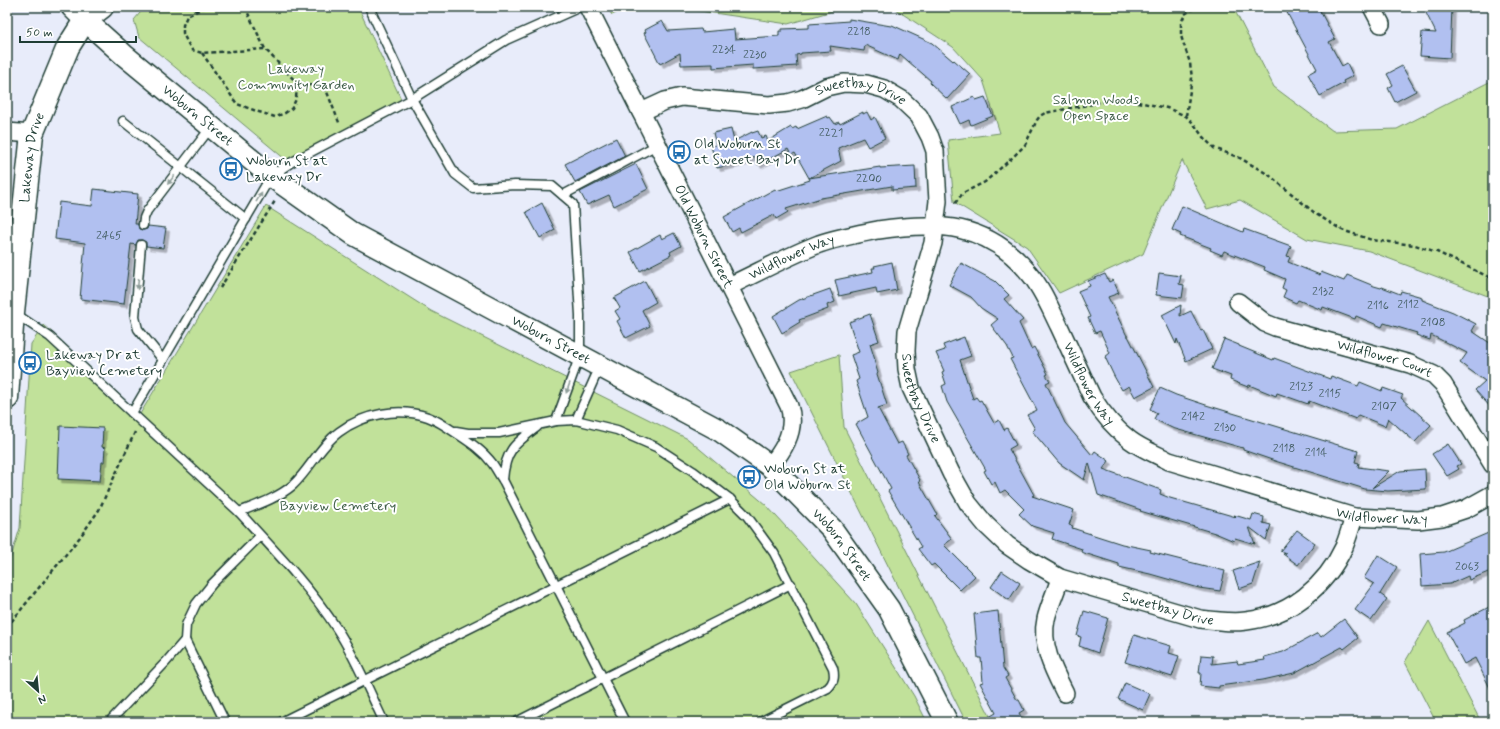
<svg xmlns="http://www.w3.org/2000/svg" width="1500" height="729" viewBox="0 0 1500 729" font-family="Mynerve,sans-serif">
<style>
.green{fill:#c1e19a;stroke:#708f67}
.building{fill:#b1c0f0;stroke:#1f3d34;filter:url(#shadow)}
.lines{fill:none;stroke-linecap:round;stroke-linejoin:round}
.service-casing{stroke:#1f3d34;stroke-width:11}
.minor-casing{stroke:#1f3d34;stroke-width:20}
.tertiary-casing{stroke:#1f3d34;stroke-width:24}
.secondary-casing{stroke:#1f3d34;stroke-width:25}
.path{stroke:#1f3d34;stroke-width:2.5;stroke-dasharray:4 3;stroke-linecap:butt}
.service{stroke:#fff;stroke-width:8}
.minor{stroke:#fff;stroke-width:17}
.tertiary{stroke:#fff;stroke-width:21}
.secondary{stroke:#fff;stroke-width:22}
.oneway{fill:#8f9e9a}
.labels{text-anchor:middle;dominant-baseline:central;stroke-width:4;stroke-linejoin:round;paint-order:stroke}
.number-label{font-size:12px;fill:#445e63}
.park-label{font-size:14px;fill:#3f5e48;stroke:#fff}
.street-label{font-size:14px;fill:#1f3d34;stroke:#fff}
.poi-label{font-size:14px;fill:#1f3d34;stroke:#fff;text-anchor:start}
</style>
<defs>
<filter id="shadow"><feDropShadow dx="3.5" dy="3.5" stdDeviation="0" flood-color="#0004"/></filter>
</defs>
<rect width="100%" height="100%" fill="#e8ecfa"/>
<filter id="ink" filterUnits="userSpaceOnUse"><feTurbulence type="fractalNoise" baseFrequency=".025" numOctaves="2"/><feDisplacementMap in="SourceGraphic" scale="8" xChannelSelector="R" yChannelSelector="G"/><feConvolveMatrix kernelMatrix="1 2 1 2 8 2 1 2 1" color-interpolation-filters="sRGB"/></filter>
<g filter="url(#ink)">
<!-- green -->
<g class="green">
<polygon points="145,7 358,7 402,101 286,160 139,37 134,20"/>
<polygon points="607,7 628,7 612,15"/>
<polygon points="673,7 846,7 788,24"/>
<polygon points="892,7 1233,7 1274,87 1333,131 1397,129 1493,80 1493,298 1369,251 1307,239 1240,200 1207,209 1182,160 1143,254 1059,293 1027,247 954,202 948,140 1000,133 983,80 953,47"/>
<polygon points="266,206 431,311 688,439 766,505 856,604 914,696 927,722 7,722 7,570 20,528 31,344 44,325 140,414"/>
<polygon points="839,355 844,427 993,722 966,722 791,371"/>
<polygon points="1429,621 1481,722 1436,722 1405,662"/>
</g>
<!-- building -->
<g class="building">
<polygon points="1284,7 1318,7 1335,39 1329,42 1342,66 1347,63 1353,76 1343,81 1344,83 1320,96 1308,74 1317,69"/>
<polygon points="1423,7 1452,7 1450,58 1420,56 1422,32 1436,33"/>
<polygon points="849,19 891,26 892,25 932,43 953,61 954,60 970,74 947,99 930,83 931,81 900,54 898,60 865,45 864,51 830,46 831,51 801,53 801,54 796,55 797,66 753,69 753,65 713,68 713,64 681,65 680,53 660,64 644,33 646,32 645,30 662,21 668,31 701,29 702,32 734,29 735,39 779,36 779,31 782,31 782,29 809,28 809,24 849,21"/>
<polygon points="1402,66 1416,91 1395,102 1388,88 1393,85 1387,74"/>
<polygon points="974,97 976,100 985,97 993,116 971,125 969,120 960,124 952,107"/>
<polygon points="863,112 863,114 867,112 871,120 875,117 885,138 868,147 863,138 838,148 841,161 809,178 795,153 791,155 788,149 758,165 754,157 747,161 717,168 711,146 716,145 713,133 731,129 734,141 752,132 752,133 758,131 761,138 766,136 768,141 791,127 792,129 796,127 797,129 827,116 828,118 830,117 835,124 839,122 840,124"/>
<polygon points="616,138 625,156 575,182 565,164"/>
<polygon points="636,164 648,189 614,206 609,195 587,205 580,192"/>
<polygon points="915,166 916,188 892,190 892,186 821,198 786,209 788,212 776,219 774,215 741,232 739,228 732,232 724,217 775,189 776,191 810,180 809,178 880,167 880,168"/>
<polygon points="94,189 138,194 135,224 138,224 139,229 143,230 147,229 148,226 166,228 163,248 146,246 146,242 142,240 138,240 136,245 131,244 124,304 80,299 85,243 55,239 59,202 92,206"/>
<polygon points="542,203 555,230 540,238 526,212"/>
<polygon points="1182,206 1243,232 1244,229 1291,246 1287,256 1290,257 1288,262 1320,275 1321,272 1344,281 1347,275 1374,286 1381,288 1382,287 1400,294 1401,291 1422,297 1422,300 1453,312 1476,324 1472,331 1493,345 1493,410 1475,390 1485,381 1460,363 1467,353 1431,335 1430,340 1416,335 1417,333 1384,323 1382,327 1356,316 1355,319 1323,307 1322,310 1298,300 1296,303 1283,297 1286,290 1282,288 1285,279 1264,270 1265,267 1224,251 1222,255 1210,250 1211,248 1180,236 1181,234 1172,230"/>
<polygon points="674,233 681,246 670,252 671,255 640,271 630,252 660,235 662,239"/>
<polygon points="892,262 897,290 877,294 876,288 839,296 835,280 873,272 872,268 875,268 874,266"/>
<polygon points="961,263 995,281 1009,295 1004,299 1023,320 1019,323 1031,349 1034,347 1048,374 1046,375 1050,381 1046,383 1065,423 1092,455 1095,451 1109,461 1103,469 1161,490 1160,494 1170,498 1236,517 1234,515 1251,520 1253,514 1264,517 1263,523 1271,525 1266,540 1249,527 1255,544 1235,538 1234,541 1215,533 1140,511 1141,510 1098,495 1089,463 1084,480 1059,463 1032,431 1035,429 1027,415 1037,410 1010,359 1013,358 1007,346 991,325 998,319 981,308 971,297 949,285"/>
<polygon points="1159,273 1181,276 1179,284 1184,285 1182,298 1156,295"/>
<polygon points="1105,274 1109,282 1113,280 1119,293 1108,297 1127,336 1128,336 1154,387 1135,397 1129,386 1122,390 1114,376 1105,357 1110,353 1100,331 1095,333 1088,318 1090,317 1078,291 1090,286 1088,281"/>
<polygon points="645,281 656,302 642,310 650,326 626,338 617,321 620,319 615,311 620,308 614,298"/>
<polygon points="830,289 835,302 827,305 828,309 799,320 800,322 782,333 773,316 799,300"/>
<polygon points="1181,305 1180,316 1191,311 1201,331 1203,330 1212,349 1186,361 1177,339 1176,344 1162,315"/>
<polygon points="870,314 879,341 870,344 875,360 874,360 878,373 877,374 887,405 878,408 897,444 902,442 908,454 906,455 920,480 919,481 920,484 937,514 935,516 952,539 944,545 975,576 960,590 934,564 931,566 918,549 921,547 888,491 891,489 856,424 868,417 856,381 859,379 851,355 859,352 849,322"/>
<polygon points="964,337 971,356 960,360 973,399 976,397 979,401 981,400 994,423 999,420 1004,430 1007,428 1016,445 1009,449 1034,495 1032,496 1074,510 1069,525 1073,526 1072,528 1122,544 1151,550 1150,552 1225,571 1220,591 1199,588 1150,574 1119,567 1119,564 1081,552 1082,549 1052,539 1054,533 1032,526 1019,514 1024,509 1005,490 1000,493 995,482 991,484 984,471 986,470 947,402 942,386 946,384 942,372 944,371 936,353 945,350 943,345"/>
<polygon points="1224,339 1239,345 1239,346 1273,360 1274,358 1330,379 1331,376 1358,386 1360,382 1382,391 1383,388 1403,395 1401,398 1431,425 1415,442 1388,418 1385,426 1358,415 1356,419 1309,401 1308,404 1277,393 1276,396 1249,385 1248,387 1230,380 1231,376 1212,369"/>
<polygon points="1160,388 1176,395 1206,405 1358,451 1355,462 1359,463 1358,467 1389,471 1372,488 1400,471 1425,469 1426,489 1388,491 1365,489 1275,461 1243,450 1243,448 1172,428 1154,419 1157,413 1150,409"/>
<polygon points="60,426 103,428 102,447 105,448 104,462 102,462 100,481 58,479"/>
<polygon points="1448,444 1461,464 1457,466 1459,469 1447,476 1432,454"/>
<polygon points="1297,530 1315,543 1298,565 1283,554 1286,553 1280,551"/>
<polygon points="1493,531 1493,570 1469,580 1468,576 1450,584 1422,586 1420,554 1444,552"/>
<polygon points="1378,555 1397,567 1380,594 1387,599 1371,621 1355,610 1374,584 1364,578"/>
<polygon points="1260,562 1253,584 1239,589 1233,571"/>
<polygon points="1002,571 1020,583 1009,600 991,587"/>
<polygon points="1493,605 1493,694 1475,658 1464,664 1447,632 1465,623 1464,620"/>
<polygon points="998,611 1003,668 1008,676 1005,678 1017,700 1019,700 1024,710 1019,713 1024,722 980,722 996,713 980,683 983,682 981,658 978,658 974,614"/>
<polygon points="1084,611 1108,618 1098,653 1079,646 1081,637 1077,636"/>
<polygon points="1344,619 1358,638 1344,649 1342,647 1294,673 1263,680 1219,686 1219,688 1200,686 1201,673 1199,673 1201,655 1213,656 1212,664 1237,661 1238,664 1265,660 1264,657 1283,652 1318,633 1321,637"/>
<polygon points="1134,635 1171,646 1169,653 1179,656 1172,677 1125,662"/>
<polygon points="1125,683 1150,694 1143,710 1118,699"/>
</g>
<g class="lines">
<!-- service casing -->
<g class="service-casing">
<g id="service">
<polyline points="369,7 412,99 506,40 580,7"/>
<polyline points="123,121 246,219"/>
<polyline points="563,195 657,145"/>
<polyline points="143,225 144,218 147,211 211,127"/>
<polyline points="141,245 135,317 138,329 163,360"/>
<path d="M16,314L50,337L239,512C257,505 278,498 293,485C310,469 320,446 339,432C363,414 398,407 428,417C439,421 450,429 459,435C471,443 483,451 492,463C496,468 499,475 503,480L625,722"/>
<polyline points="132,413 271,176 292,162 412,99 455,174 473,188 515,185 552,186 573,204 580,315 580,355 556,421"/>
<polyline points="576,420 600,366"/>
<path d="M456,431L468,433H499L556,421L576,420L617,430L656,447L693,471L730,499L747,516L774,553L833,668C835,677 834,682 828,688L760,722"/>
<path d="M503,480C505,451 514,444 537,427"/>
<path d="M239,512C273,549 310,587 337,629C356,658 369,691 384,722"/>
<polyline points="185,640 225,722"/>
<polyline points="109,722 166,662 185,640 186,625 196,604 212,584 260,536"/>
<polyline points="281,722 730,499"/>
<polyline points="516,722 791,584"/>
</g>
</g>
<!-- minor casing -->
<g class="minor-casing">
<g id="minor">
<path id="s1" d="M588,7L789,406C797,429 784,450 770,466"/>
<polyline points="1372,7 1381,24"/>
<path id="s2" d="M641,112L665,101L682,97L769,105L788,103L802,99L826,87L844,83L866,84L884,89L901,99L919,116L930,137L935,151L938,201L933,243L907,331L906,351L907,369L911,388L951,473L968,503L986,525L1007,545L1029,560L1060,578L1200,619C1216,621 1231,623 1246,621C1290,616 1326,586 1344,547C1348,537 1351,527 1354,517"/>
<polyline points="7,132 32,134"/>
<path id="s3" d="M729,286C759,272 788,256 819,244C839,237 858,234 878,230C938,221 988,223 1029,273C1042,288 1050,308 1059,326C1070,350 1081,373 1092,397C1102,413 1115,429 1130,440C1142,449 1156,454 1169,461L1354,517L1418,520L1442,517L1466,509L1493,494"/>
<path id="s4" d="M1238,302L1265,323L1275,327L1410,364L1434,375L1443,384L1493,465"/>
<path d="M1060,578C1056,592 1049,606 1046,619C1040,645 1054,671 1065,693"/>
</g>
</g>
<!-- tertiary casing -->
<g class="tertiary-casing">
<g id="tertiary">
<path id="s5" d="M72,7L85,20L124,55L271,176L353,234L719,430L770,466L832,529L889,609L947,722"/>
</g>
</g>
<!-- secondary casing -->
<g class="secondary-casing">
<g id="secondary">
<path id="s6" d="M7,398L13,312L32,134L68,47L85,20L102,7"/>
</g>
</g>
<!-- path -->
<g class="path">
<polyline points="194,7 196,11"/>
<polyline points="205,7 187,16 183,25 183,33 187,42 192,50 202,53 265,49"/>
<polyline points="245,7 265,49 297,83 321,87 327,92 340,125"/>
<polyline points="202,53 237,104 259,112 275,117 285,113 292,108 296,99 297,83"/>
<polyline points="1186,116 1192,78 1190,63 1181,36 1181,23 1185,14 1196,7"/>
<polyline points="955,203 963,193 985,182 1013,157 1025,145 1037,120 1040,116 1045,113 1108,101 1138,102 1167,108 1186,116 1194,124 1203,137 1214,148 1240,158 1269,175 1316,214 1342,230 1372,240 1415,245 1437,252 1493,279"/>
<polyline points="220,288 275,201"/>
<polyline points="7,627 80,537 99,510 135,432"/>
</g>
<!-- service -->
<use href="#service" class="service"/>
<!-- minor -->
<use href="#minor" class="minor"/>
<!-- tertiary -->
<use href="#tertiary" class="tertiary"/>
<!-- secondary -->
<use href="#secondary" class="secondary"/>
</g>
<!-- one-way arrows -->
<defs><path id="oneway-solid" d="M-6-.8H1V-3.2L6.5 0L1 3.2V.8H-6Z"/></defs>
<g class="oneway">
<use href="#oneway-solid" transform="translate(171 180) rotate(128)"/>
<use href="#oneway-solid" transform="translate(259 197) rotate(-60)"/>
<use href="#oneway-solid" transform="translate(138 284) rotate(95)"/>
<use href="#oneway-solid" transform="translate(568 388) rotate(110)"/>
</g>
</g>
<!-- icons -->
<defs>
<g id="bus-ring" transform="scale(1.15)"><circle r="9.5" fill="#fff" stroke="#1f6fb2" stroke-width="1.5"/><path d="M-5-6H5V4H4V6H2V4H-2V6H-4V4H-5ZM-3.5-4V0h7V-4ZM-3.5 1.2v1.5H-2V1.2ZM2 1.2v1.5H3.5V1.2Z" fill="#1f6fb2"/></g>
</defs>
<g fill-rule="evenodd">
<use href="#bus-ring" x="679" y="152"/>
<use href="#bus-ring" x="231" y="169"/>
<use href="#bus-ring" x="30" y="363"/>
<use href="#bus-ring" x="749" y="477"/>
</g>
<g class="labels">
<!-- number labels -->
<g class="number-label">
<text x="859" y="32">2218</text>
<text x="724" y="50">2234</text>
<text x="755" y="55">2230</text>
<text x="831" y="133">2221</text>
<text x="869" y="179">2200</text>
<text x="109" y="236">2465</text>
<text x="1323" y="292">2132</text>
<text x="1408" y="305">2112</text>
<text x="1378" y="306">2116</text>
<text x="1433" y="323">2108</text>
<text x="1301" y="387">2123</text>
<text x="1330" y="394">2115</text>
<text x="1384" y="407">2107</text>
<text x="1193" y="417">2142</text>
<text x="1225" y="428">2130</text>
<text x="1284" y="449">2118</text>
<text x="1316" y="453">2114</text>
<text x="1467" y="567">2063</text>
</g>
<!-- park labels -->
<g class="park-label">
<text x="296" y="69">Lakeway<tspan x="296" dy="16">Community Garden</tspan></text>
<text x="1096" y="100">Salmon Woods<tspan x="1096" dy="16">Open Space</tspan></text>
<text x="338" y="506">Bayview Cemetery</text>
</g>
<!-- street labels -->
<g class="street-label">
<text stroke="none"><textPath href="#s2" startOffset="228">Sweetbay Drive</textPath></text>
<text stroke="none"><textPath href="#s5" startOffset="166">Woburn Street</textPath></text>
<text stroke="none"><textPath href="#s6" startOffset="242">Lakeway Drive</textPath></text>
<text stroke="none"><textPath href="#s1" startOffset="257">Old Woburn Street</textPath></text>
<text stroke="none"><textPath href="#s3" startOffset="69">Wildflower Way</textPath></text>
<text stroke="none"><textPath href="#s5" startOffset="586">Woburn Street</textPath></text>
<text stroke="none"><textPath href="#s4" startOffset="159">Wildflower Court</textPath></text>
<text stroke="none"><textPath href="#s3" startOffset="452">Wildflower Way</textPath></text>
<text stroke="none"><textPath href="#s2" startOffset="588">Sweetbay Drive</textPath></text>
<text stroke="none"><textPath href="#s3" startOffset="788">Wildflower Way</textPath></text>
<text stroke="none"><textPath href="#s5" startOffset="946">Woburn Street</textPath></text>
<text stroke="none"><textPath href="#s2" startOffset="936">Sweetbay Drive</textPath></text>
</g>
<!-- poi labels -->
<g class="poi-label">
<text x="694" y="144">Old Woburn St<tspan x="694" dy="16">at Sweet Bay Dr</tspan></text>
<text x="246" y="161">Woburn St at<tspan x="246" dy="16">Lakeway Dr</tspan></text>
<text x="46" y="355">Lakeway Dr at<tspan x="46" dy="16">Bayview Cemetery</tspan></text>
<text x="764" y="469">Woburn St at<tspan x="764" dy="16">Old Woburn St</tspan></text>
</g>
</g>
<!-- margin -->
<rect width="1500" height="729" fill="none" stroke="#fff" stroke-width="24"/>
<rect x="12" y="12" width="1476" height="705" fill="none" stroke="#1f3d34" stroke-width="1.5" filter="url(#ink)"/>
<!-- north arrow -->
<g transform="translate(38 691) rotate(153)" stroke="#ffffff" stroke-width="3" paint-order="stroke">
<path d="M0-3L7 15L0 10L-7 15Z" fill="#1f3d34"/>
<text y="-6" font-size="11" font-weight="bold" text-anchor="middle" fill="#1f3d34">N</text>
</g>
<!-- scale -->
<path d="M20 36v6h116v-6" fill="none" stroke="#1f3d34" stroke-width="2"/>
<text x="26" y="36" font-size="12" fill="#1f3d34" stroke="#ffffff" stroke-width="3" paint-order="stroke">50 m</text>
</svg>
